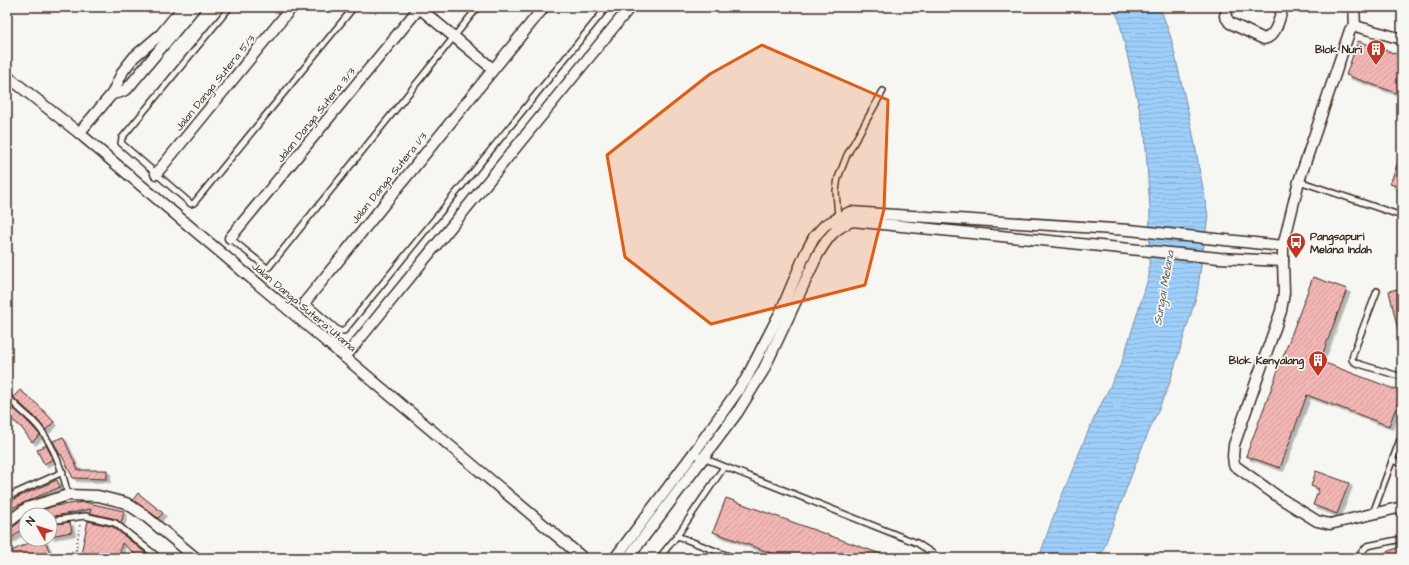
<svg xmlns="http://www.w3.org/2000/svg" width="1409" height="565" viewBox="0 0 1409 565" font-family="'Architects Daughter',sans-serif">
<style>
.water{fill:url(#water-rules);stroke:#768da3}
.building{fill:url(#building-hatch);stroke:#3b2a1e;filter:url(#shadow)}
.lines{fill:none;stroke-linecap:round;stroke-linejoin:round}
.service-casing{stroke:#3b2a1e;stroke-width:8}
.minor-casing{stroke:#3b2a1e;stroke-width:13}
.path{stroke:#3b2a1e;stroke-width:2;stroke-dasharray:1 3;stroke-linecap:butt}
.service{stroke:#f6f6f2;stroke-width:5}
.minor{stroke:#f6f6f2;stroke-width:10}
.marked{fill:#e8590c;fill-opacity:0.2;stroke:#e8590c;stroke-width:3;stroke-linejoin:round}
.labels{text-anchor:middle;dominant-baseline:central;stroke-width:3.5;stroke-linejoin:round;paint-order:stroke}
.poi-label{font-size:11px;font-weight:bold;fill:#3b2a1e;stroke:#f6f6f2;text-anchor:end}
.street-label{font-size:11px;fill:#3b2a1e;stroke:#f6f6f2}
.water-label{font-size:12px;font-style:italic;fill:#545355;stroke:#f6f6f2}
</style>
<defs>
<pattern id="water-rules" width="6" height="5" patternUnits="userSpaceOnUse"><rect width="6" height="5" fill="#9ecffb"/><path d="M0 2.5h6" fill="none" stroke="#89b2d7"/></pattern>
<pattern id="building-hatch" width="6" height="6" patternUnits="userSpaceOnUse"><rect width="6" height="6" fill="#f2b6b4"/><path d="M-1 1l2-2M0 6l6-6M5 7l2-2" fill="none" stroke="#d09d9a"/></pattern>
<filter id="shadow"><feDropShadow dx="3.5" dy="3.5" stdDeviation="0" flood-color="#0004"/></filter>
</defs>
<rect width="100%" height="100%" fill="#f6f6f2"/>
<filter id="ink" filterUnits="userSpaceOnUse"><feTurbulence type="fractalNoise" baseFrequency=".025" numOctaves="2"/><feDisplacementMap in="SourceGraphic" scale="8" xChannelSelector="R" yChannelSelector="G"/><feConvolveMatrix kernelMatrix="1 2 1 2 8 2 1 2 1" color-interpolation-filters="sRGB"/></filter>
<g filter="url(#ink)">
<!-- water -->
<polygon class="water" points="1112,7 1160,7 1171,38 1192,129 1208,216 1197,294 1169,385 1141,450 1100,558 1039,558 1052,520 1089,429 1122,362 1149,276 1150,209 1145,134 1119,19"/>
<!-- building -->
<g class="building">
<polygon points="1358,41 1402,56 1402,95 1346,75"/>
<polygon points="1401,154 1402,154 1402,188 1390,184"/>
<polygon points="1313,277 1347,289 1320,361 1402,392 1389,426 1307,395 1280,468 1246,456"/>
<polygon points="1402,288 1402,334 1399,335 1389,291"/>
<polygon points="20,390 37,404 54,422 46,430 35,417 13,397"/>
<polygon points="8,403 29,423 40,435 32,442 21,427 7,415 7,405"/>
<polygon points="63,437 78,470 107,470 107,479 73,478 61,454 60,455 53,441"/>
<polygon points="46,445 53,459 44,464 37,450"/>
<polygon points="1316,471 1349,483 1337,514 1313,505 1319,489 1311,486"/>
<polygon points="57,480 60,487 7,510 7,504 18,497"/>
<polygon points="138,493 163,513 158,518 133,500"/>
<polygon points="726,498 889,557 889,558 785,558 713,532"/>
<polygon points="84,502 124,511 121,523 116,519 90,513 91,509 50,517 50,515 30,515 30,514 54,506"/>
<polygon points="26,517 26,526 7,542 7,532"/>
<polygon points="88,521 113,527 152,558 140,558 122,543 118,558 80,558"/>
<polygon points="70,522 72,532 50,536 50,525"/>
<polygon points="41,539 44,539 50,552 46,554 48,558 7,558 7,553 31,542 32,543"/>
<polygon points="1402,546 1402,558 1373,558 1373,557"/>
</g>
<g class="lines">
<!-- service casing -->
<g class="service-casing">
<g id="service">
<polyline points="230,7 122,138 121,143 191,204 194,203 354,7"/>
<polyline points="1299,181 1402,216"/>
<polyline points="838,218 836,191 838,178 847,155 883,91"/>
<polyline points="230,238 267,268 269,267 478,7"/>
<polyline points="1377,291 1353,354 1352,360 1356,363 1402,377"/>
<polyline points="305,302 339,331 344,331 607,7"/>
<path d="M7,396C14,405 24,412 32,420C52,439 62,468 68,495"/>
<polyline points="693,454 917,543 935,555 935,558"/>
<polyline points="1392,460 1402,464"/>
<polyline points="724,467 677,536 734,558"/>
<polyline points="7,497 63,472"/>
<polyline points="1373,513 1402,434"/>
<polyline points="50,521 85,516 115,523 159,558"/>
<polyline points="659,558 677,536"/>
<polyline points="1360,558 1361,553 1367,546 1402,539"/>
</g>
</g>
<!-- minor casing -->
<g class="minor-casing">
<g id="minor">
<polyline points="418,7 493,69"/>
<path d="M1228,7L1225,16L1230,23L1264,39C1277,36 1279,18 1283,7"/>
<polyline points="1354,7 1355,26"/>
<polyline points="1402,39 1355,26 1350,30 1299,181 1283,246 1283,261 1284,293 1281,311 1234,445 1233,456 1234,465 1280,498 1317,521 1330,524 1402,507"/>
<polyline points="7,76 79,133 583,558"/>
<polyline points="112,94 121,92 127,89 195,7"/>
<polyline points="79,133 112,94 123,71 134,57 161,34 183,7"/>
<polyline points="156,174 292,7"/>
<polyline points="230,238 420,7"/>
<polyline points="305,302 544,7"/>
<polyline points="345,357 630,7"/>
<polyline points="7,523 27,508 68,495 98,496 126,503 144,515 196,558"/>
<polyline points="615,558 693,454 746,379 781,311 806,252 814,237 825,225 850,212 1129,230 1283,246"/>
<path d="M628,558L737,413L763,371L818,254C829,236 833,230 852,221L1219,258L1283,261"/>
</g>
</g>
<!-- path -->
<g class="path">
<polyline points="57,558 76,550"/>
<polyline points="75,558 80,524"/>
</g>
<!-- service -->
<use href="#service" class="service"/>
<!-- minor -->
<use href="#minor" class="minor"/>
</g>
</g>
<!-- marked area -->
<path class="marked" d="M762,45L888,100L884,209L865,285L711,324L625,257L607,155L710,74Z"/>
<!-- icons -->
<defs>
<g id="building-pin" transform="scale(1)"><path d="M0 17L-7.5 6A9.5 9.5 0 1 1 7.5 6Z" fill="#c8321e" stroke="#f6f6f2"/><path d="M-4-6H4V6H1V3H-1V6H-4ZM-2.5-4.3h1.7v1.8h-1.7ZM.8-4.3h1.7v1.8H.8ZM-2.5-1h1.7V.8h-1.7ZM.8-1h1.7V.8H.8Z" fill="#fff"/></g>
<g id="bus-pin" transform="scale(1)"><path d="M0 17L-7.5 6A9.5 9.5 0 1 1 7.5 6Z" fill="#c8321e" stroke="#f6f6f2"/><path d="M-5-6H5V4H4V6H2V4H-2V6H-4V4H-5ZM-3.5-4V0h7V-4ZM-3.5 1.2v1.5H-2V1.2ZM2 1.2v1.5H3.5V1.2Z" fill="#fff"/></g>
</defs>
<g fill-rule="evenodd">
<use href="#building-pin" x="1376" y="49"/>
<use href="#bus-pin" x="1296" y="242"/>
<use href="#building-pin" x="1318" y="360"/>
</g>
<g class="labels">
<!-- poi labels -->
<g class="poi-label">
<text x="1362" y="49">Blok Nuri</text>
<text x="1310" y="236" text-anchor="start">Pangsapuri<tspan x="1310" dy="13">Melana Indah</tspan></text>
<text x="1304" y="360">Blok Kenyalang</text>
</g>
<!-- street labels -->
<g class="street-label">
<text transform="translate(215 83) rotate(-51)">Jalan Danga Sutera 5/3</text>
<text transform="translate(316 115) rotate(-51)">Jalan Danga Sutera 3/3</text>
<text transform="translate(389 178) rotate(-51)">Jalan Danga Sutera 1/3</text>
<text transform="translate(304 307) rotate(40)">Jalan Danga Sutera Utama</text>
</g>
<!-- water labels -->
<g class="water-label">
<text transform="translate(1164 288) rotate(-80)">Sungai Melana</text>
</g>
</g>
<!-- margin -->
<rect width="1409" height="565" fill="none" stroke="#f6f6f2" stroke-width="24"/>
<rect x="12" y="12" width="1385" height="541" fill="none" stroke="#3b2a1e" stroke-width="1.5" filter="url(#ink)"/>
<!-- north arrow -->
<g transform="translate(38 527) rotate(309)"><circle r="19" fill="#f6f6f2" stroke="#aba49d"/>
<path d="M0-3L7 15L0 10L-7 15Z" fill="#c8321e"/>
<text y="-6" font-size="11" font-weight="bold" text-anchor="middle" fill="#3b2a1e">N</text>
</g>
</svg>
